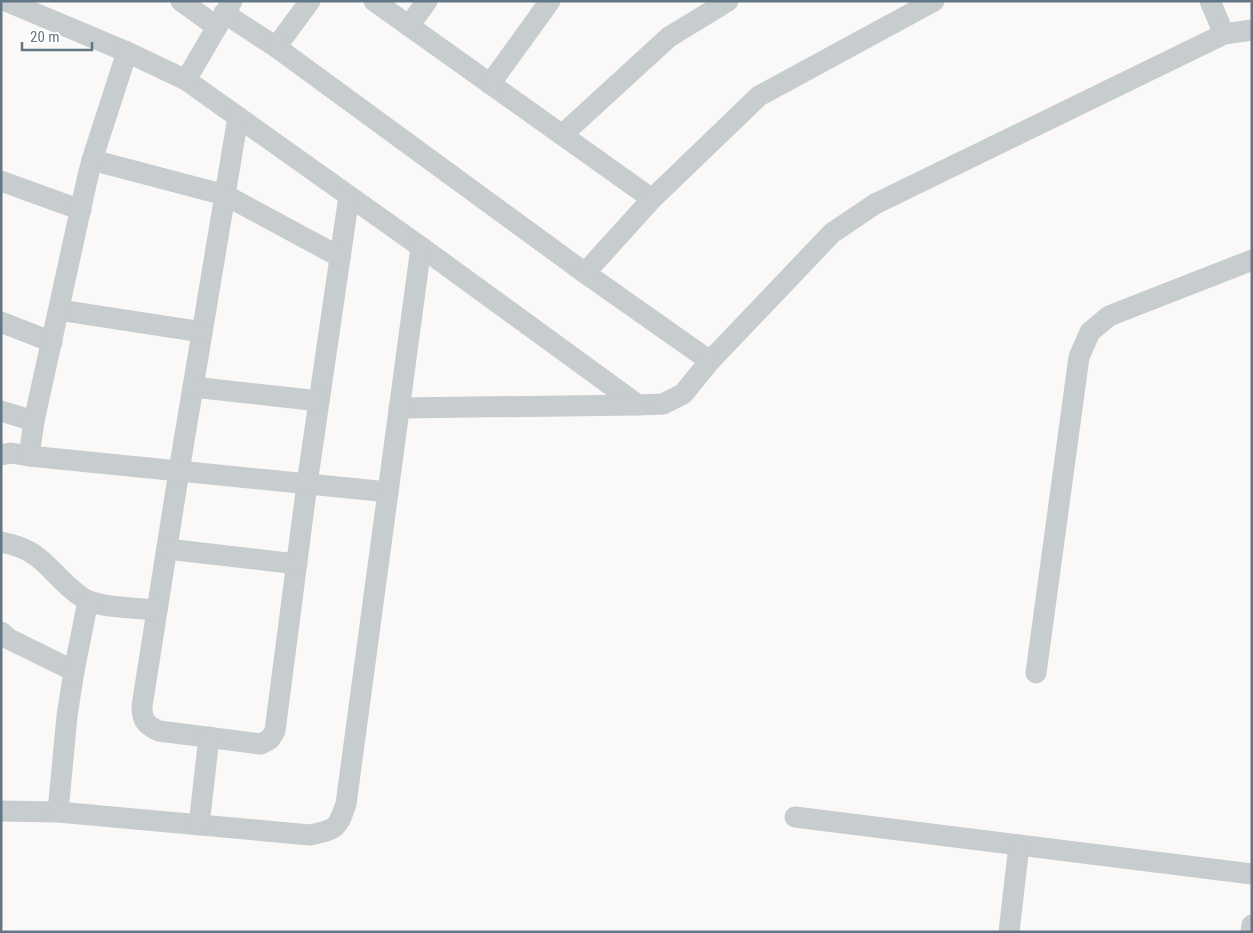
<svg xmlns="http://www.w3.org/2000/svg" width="1253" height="933" viewBox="0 0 1253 933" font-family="'Roboto Condensed',sans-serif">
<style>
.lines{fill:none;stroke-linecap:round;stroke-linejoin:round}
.street{stroke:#c7cccf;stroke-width:21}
</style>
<rect width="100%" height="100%" fill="#faf9f7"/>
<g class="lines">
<!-- street -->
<g class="street">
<polyline points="6,1 127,52"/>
<polyline points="181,1 217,27"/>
<polyline points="374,1 652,199"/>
<polyline points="1210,1 1224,34"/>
<polyline points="224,13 276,47 310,1"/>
<polyline points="409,26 427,1"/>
<polyline points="276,47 585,273 710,361 832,233 875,204 1224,34 1252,30"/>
<polyline points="186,80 421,247 638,405 663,404 683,394 710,361"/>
<polyline points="490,84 550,1"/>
<path d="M238,117L179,471L142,706C142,721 146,725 159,731L261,744L270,739L275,731L307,484L349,196"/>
<polyline points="562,135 669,37 728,1"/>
<polyline points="92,160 225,195 340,257"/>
<polyline points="1,181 81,210"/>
<polyline points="585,273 652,199 759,96 934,1"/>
<polyline points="59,310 202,332"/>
<polyline points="1,322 52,342"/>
<polyline points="193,387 319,401"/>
<polyline points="399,408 638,405"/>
<polyline points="1,411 34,421"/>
<polyline points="1,455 11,453 29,456 34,421 87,180 92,160 127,52 186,80 232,1"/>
<polyline points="29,456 388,492"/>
<path d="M1,542C14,545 26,548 36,556C53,568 70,593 89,601C106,608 138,608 157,610"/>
<polyline points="167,549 297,564"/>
<polyline points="1,632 9,639 74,671 67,716 58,812 1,811"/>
<polyline points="74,671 88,601"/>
<polyline points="1036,673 1079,357 1090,332 1109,316 1252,260"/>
<path d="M58,812L310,835C336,829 337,830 346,804L421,247"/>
<polyline points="795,817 1252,874"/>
<polyline points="199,825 209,737"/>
<polyline points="1009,932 1019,845"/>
<polyline points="1251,932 1252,925"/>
</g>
</g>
<!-- border -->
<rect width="1253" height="933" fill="none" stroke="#627785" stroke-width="5"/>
<!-- scale -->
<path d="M22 42v8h70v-8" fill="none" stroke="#627785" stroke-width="2.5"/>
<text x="30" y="42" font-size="15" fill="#627785" stroke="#ffffff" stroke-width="4" paint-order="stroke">20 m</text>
</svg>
